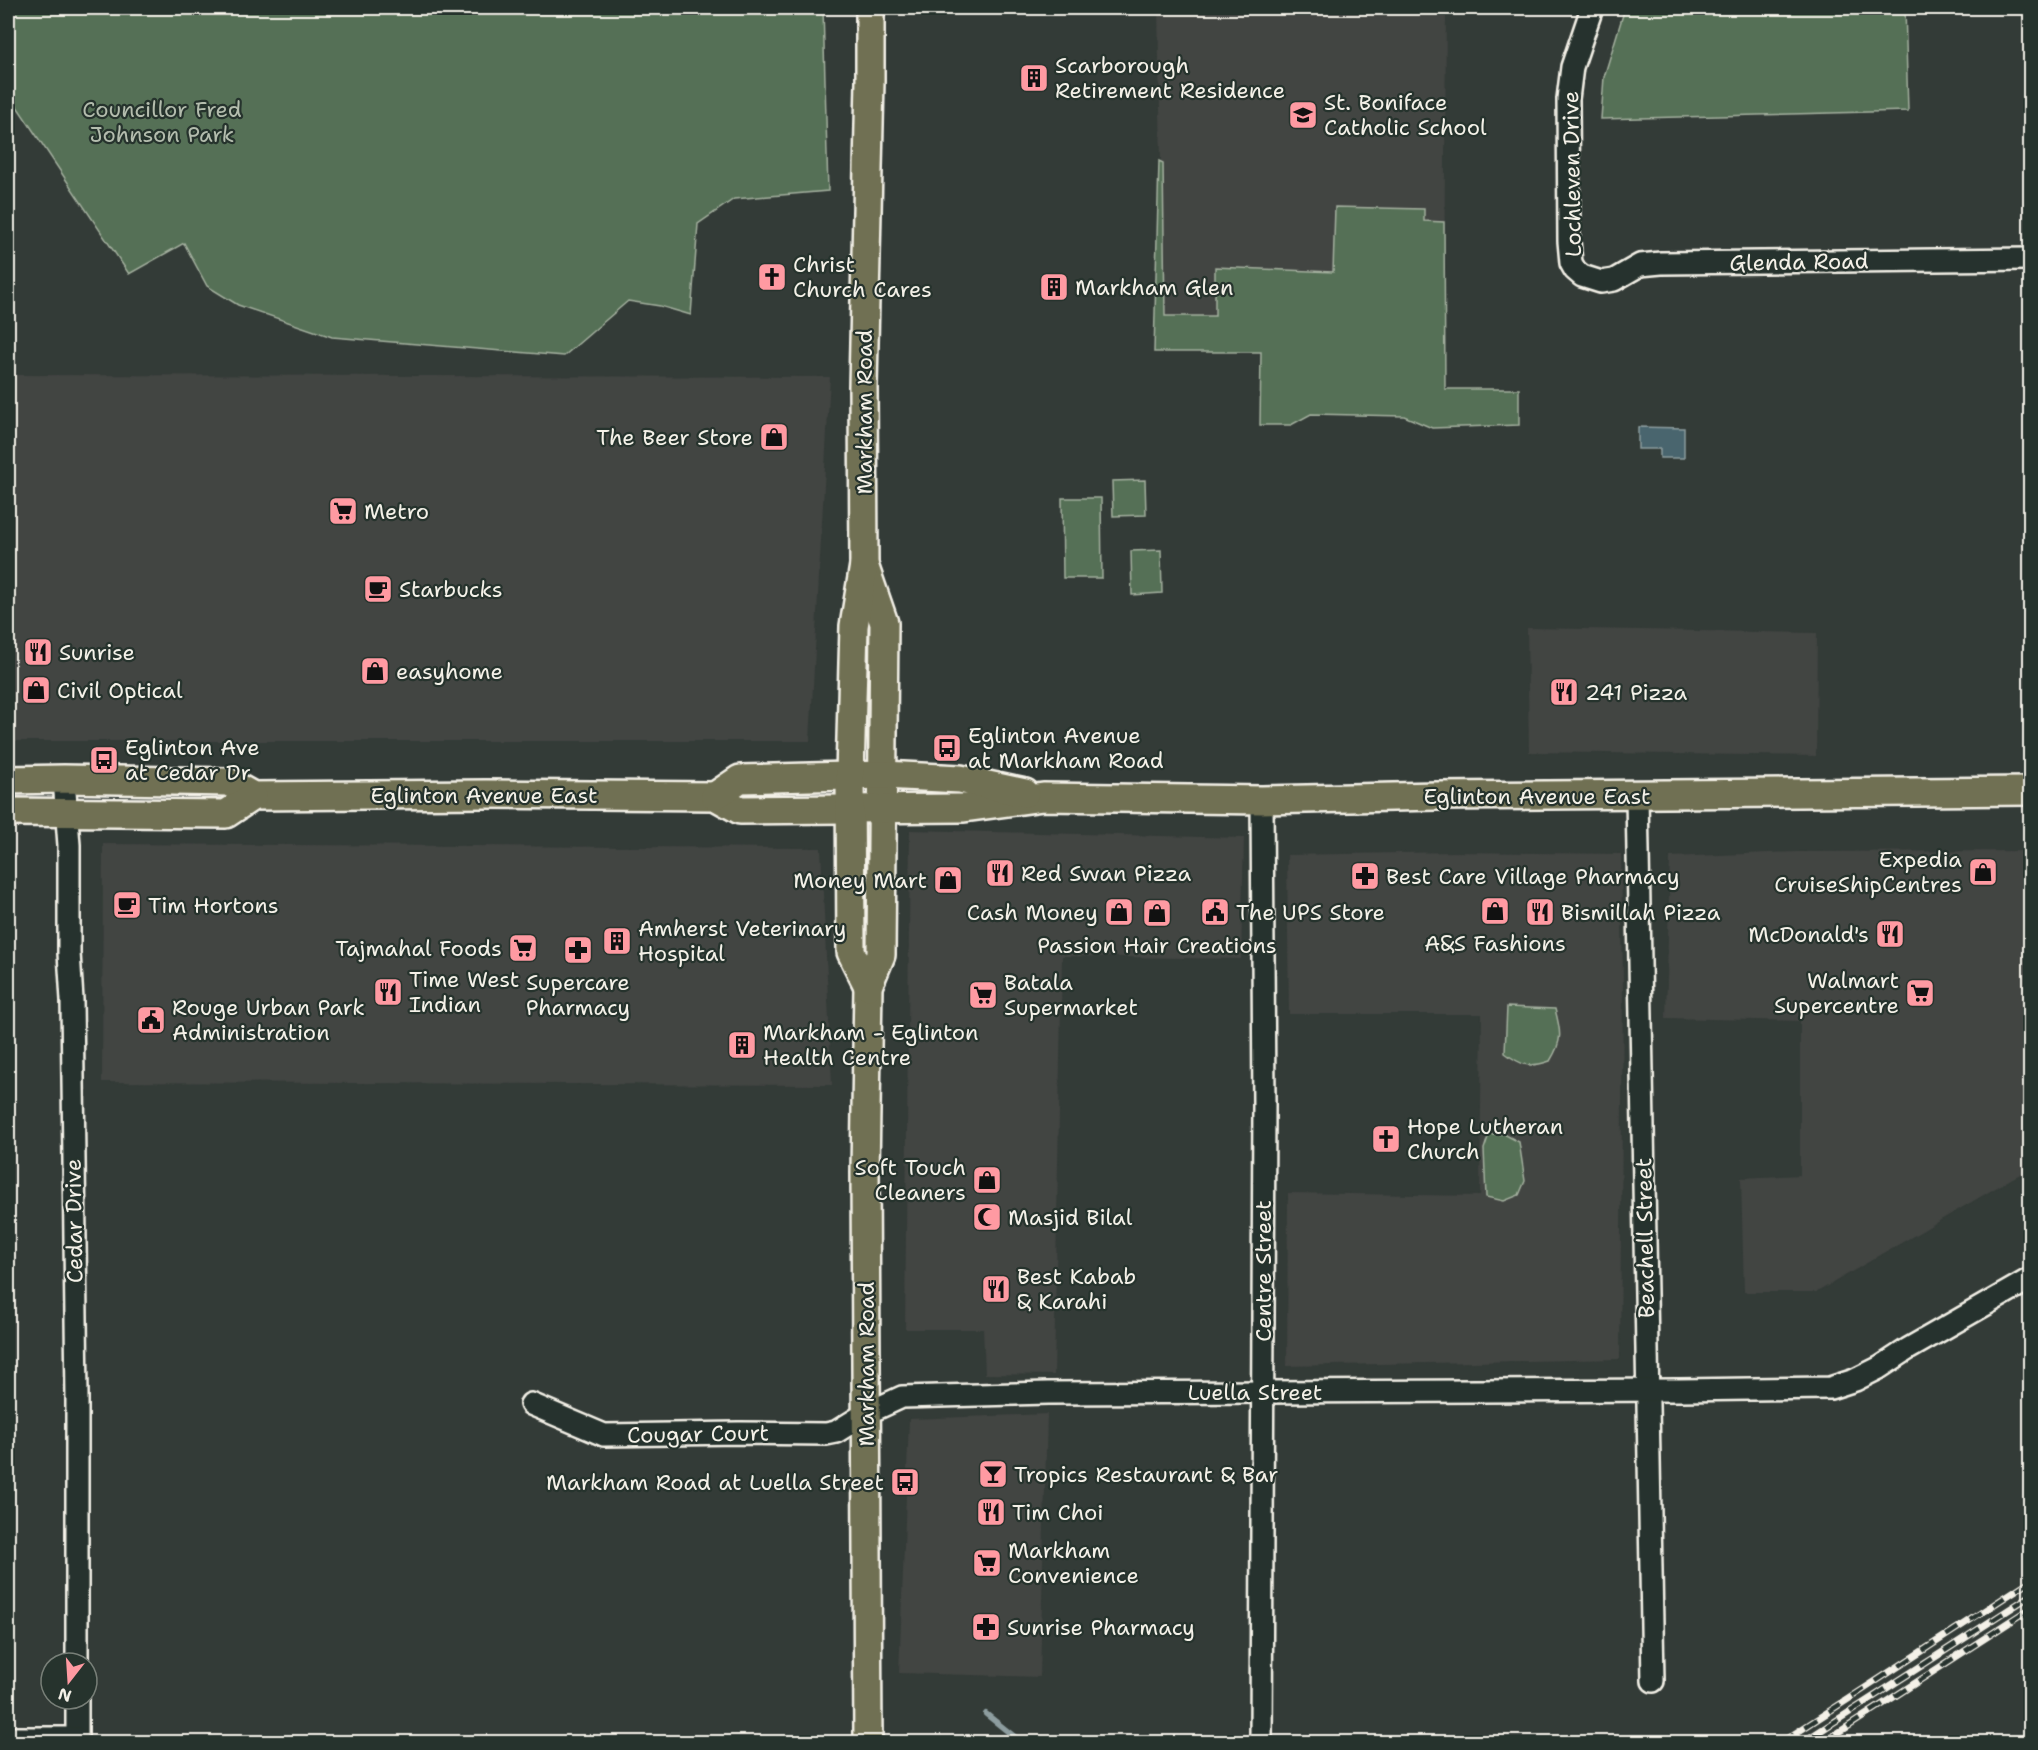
<svg xmlns="http://www.w3.org/2000/svg" width="2038" height="1750" viewBox="0 0 2038 1750" font-family="'Shantell Sans',sans-serif">
<style>
.built{fill:#424442}
.green{fill:#557056;stroke:#a4b09f;stroke-width:1.5}
.water{fill:#48656e;stroke:#8d9d9f;stroke-width:1.5}
.lines{fill:none;stroke-linecap:round;stroke-linejoin:round}
.stream{stroke:#8d9d9f;stroke-width:6}
.minor-casing{stroke:#f4f1e8;stroke-width:26}
.major-casing{stroke:#f4f1e8;stroke-width:32}
.minor{stroke:#26332d;stroke-width:21}
.major{stroke:#706f52;stroke-width:27}
.rail-casing{stroke:#f4f1e8;stroke-width:7}
.rail{stroke:#26332d;stroke-width:4.5;stroke-dasharray:14;stroke-linecap:butt}
.labels{text-anchor:middle;dominant-baseline:central;stroke-width:4.5;stroke-linejoin:round;paint-order:stroke}
.poi-label{font-size:22px;fill:#f4f1e8;stroke:#26332d;text-anchor:start}
.park-label{font-size:22px;fill:#b4bdae;stroke:#26332d}
.street-label{font-size:22px;fill:#f4f1e8;stroke:#26332d}
</style>
<rect width="100%" height="100%" fill="#333b37"/>
<filter id="ink" filterUnits="userSpaceOnUse"><feTurbulence type="fractalNoise" baseFrequency=".0167" numOctaves="2"/><feDisplacementMap in="SourceGraphic" scale="12" xChannelSelector="R" yChannelSelector="G"/><feConvolveMatrix kernelMatrix="1 2 1 2 8 2 1 2 1" color-interpolation-filters="sRGB"/></filter>
<g filter="url(#ink)">
<!-- built -->
<g class="built">
<polygon points="1158,8 1446,8 1444,317 1164,316"/>
<polygon points="8,375 830,377 810,741 8,741"/>
<polygon points="1527,628 1817,633 1816,756 1529,752"/>
<polygon points="910,830 1244,838 1241,959 1062,956 1054,1375 985,1374 983,1329 905,1329"/>
<polygon points="103,844 821,848 832,1085 102,1082"/>
<polygon points="2030,851 2030,1169 2011,1179 1817,1292 1744,1292 1741,1178 1800,1175 1800,1021 1666,1018 1670,857 1796,852"/>
<polygon points="1455,852 1621,854 1623,981 1620,1359 1287,1366 1288,1193 1480,1196 1482,1014 1289,1014 1287,855"/>
<polygon points="1047,1414 1040,1677 899,1673 909,1419"/>
</g>
<!-- green -->
<g class="green">
<polygon points="8,8 823,8 828,191 734,199 698,224 691,315 660,306 628,301 564,356 332,337 238,305 207,286 184,243 129,274 8,93"/>
<polygon points="1625,8 1905,8 1908,111 1601,119 1604,77"/>
<polygon points="1159,161 1163,163 1165,316 1215,316 1215,267 1333,272 1335,207 1424,209 1424,221 1444,222 1445,389 1519,389 1519,425 1432,428 1404,416 1311,414 1291,425 1260,425 1261,352 1154,352"/>
<polygon points="1145,480 1146,515 1113,516 1112,481"/>
<polygon points="1062,498 1101,498 1102,578 1063,578"/>
<polygon points="1161,550 1162,593 1132,595 1131,551"/>
<path d="M1507,1007L1555,1009C1561,1032 1563,1040 1550,1061C1529,1068 1522,1066 1505,1053Z"/>
<polygon points="1489,1134 1504,1134 1519,1142 1525,1181 1519,1195 1504,1201 1486,1197 1484,1149"/>
</g>
<!-- water -->
<polygon class="water" points="1638,427 1684,428 1684,458 1660,458 1660,449 1638,449"/>
<g class="lines">
<!-- stream -->
<polyline class="stream" points="986,1714 1021,1742"/>
<!-- minor casing -->
<g class="minor-casing">
<g id="minor">
<polyline points="1592,8 1572,67 1568,99 1569,241 1571,263 1575,270 1582,276 1601,282 1614,280 1640,265 1661,263 2030,259"/>
<polyline points="64,779 69,845 69,953 72,1000 77,1397 77,1663"/>
<polyline points="1637,796 1653,1681"/>
<polyline points="531,1404 604,1435 739,1433 826,1434 836,1432 865,1414 902,1397 1048,1393 1680,1390 1830,1388 1855,1380 1879,1368 1908,1349 2030,1279"/>
<polyline points="77,1699 77,1742"/>
<polyline points="8,1738 77,1738"/>
<polyline points="1261,1742 1264,1105 1262,800"/>
</g>
</g>
<!-- major casing -->
<g class="major-casing">
<g id="major">
<polyline points="864,565 884,623 881,955 868,986 865,1172 868,1742"/>
<polyline points="8,780 64,779 228,782 253,796 486,794 715,796 740,810 964,808 1043,797 1262,800 1437,796 2030,791"/>
<polyline points="715,796 740,779 884,775 960,779 1025,793"/>
<polyline points="8,812 226,814 253,796"/>
<polyline points="868,986 851,952 850,775 854,626 864,565 863,387 870,81 870,8"/>
</g>
</g>
<!-- minor -->
<use href="#minor" class="minor"/>
<!-- major -->
<use href="#major" class="major"/>
<!-- rail casing -->
<g class="rail-casing">
<g id="rail">
<polyline points="1782,1742 2030,1581"/>
<polyline points="1803,1742 2030,1596"/>
<polyline points="1824,1742 2030,1609"/>
</g>
</g>
<!-- rail -->
<use href="#rail" class="rail"/>
</g>
</g>
<!-- icons -->
<defs>
<g id="building-square" transform="scale(1.5)"><rect x="-9" y="-9" width="18" height="18" rx="4" fill="#ff9aa2" stroke="#26332d"/><path d="M-4-6H4V6H1V3H-1V6H-4ZM-2.5-4.3h1.7v1.8h-1.7ZM.8-4.3h1.7v1.8H.8ZM-2.5-1h1.7V.8h-1.7ZM.8-1h1.7V.8H.8Z" fill="#111"/></g>
<g id="school-square" transform="scale(1.5)"><rect x="-9" y="-9" width="18" height="18" rx="4" fill="#ff9aa2" stroke="#26332d"/><path d="M0-5L7-2L0 1L-7-2ZM-4 1L0 2.5L4 1V4Q0 6-4 4Z" fill="#111"/></g>
<g id="church-square" transform="scale(1.5)"><rect x="-9" y="-9" width="18" height="18" rx="4" fill="#ff9aa2" stroke="#26332d"/><path d="M-1.2-6h2.4v3.5h3.3v2.4h-3.3V6h-2.4V-.1h-3.3v-2.4h3.3Z" fill="#111"/></g>
<g id="shop-square" transform="scale(1.5)"><rect x="-9" y="-9" width="18" height="18" rx="4" fill="#ff9aa2" stroke="#26332d"/><path d="M-5-2.5h2.3a2.7 3.5 0 0 1 5.4 0H5L5.5 6h-11ZM-1.5-2.5h3a1.5 2.3 0 0 0-3 0Z" fill="#111"/></g>
<g id="supermarket-square" transform="scale(1.5)"><rect x="-9" y="-9" width="18" height="18" rx="4" fill="#ff9aa2" stroke="#26332d"/><path d="M-6-5.5h2.5l.6 2H6L4.5 2H-2.5L-4.4-4H-6ZM-1.5 3.2a1.3 1.3 0 1 0 .1 0ZM3 3.2a1.3 1.3 0 1 0 .1 0Z" fill="#111"/></g>
<g id="cafe-square" transform="scale(1.5)"><rect x="-9" y="-9" width="18" height="18" rx="4" fill="#ff9aa2" stroke="#26332d"/><path d="M-5.5-4.5H6V0H3Q3 3.5 0 3.5H-2.5Q-5.5 3.5-5.5 0ZM3-3.2v2h1.7v-2ZM-6 4.5H4V6H-6Z" fill="#111"/></g>
<g id="restaurant-square" transform="scale(1.5)"><rect x="-9" y="-9" width="18" height="18" rx="4" fill="#ff9aa2" stroke="#26332d"/><path d="M-5-6h1v4h1v-4h1v4h1v-4h1v5L-1.5 .5V6h-2V.5L-5-1ZM5-6V6H3V1.5H1.5Q1.5-4 5-6Z" fill="#111"/></g>
<g id="bus-square" transform="scale(1.5)"><rect x="-9" y="-9" width="18" height="18" rx="4" fill="#ff9aa2" stroke="#26332d"/><path d="M-5-6H5V4H4V6H2V4H-2V6H-4V4H-5ZM-3.5-4V0h7V-4ZM-3.5 1.2v1.5H-2V1.2ZM2 1.2v1.5H3.5V1.2Z" fill="#111"/></g>
<g id="pharmacy-square" transform="scale(1.5)"><rect x="-9" y="-9" width="18" height="18" rx="4" fill="#ff9aa2" stroke="#26332d"/><path d="M-2-6h4v4h4v4h-4v4h-4v-4h-4v-4h4Z" fill="#111"/></g>
<g id="civic-square" transform="scale(1.5)"><rect x="-9" y="-9" width="18" height="18" rx="4" fill="#ff9aa2" stroke="#26332d"/><path d="M-.6-6.5H3V-4.5H.6V-3L4-1V1h2V6H-6V1h2V-1L-.6-3ZM-1.2 2.5V6h2.4V2.5Z" fill="#111"/></g>
<g id="mosque-square" transform="scale(1.5)"><rect x="-9" y="-9" width="18" height="18" rx="4" fill="#ff9aa2" stroke="#26332d"/><path d="M3.5-4.9A6 6 0 1 0 3.5 4.9A5 5 0 1 1 3.5-4.9Z" fill="#111"/></g>
<g id="bar-square" transform="scale(1.5)"><rect x="-9" y="-9" width="18" height="18" rx="4" fill="#ff9aa2" stroke="#26332d"/><path d="M-6-5H6L.8 .8V4.5H3.5V6h-7V4.5H-.8V.8Z" fill="#111"/></g>
</defs>
<g fill-rule="evenodd">
<use href="#building-square" x="1034" y="78"/>
<use href="#school-square" x="1303" y="115"/>
<use href="#church-square" x="772" y="277"/>
<use href="#building-square" x="1054" y="287"/>
<use href="#shop-square" x="774" y="437"/>
<use href="#supermarket-square" x="343" y="511"/>
<use href="#cafe-square" x="378" y="589"/>
<use href="#restaurant-square" x="38" y="652"/>
<use href="#shop-square" x="375" y="671"/>
<use href="#shop-square" x="36" y="690"/>
<use href="#restaurant-square" x="1564" y="692"/>
<use href="#bus-square" x="947" y="748"/>
<use href="#bus-square" x="104" y="760"/>
<use href="#shop-square" x="1983" y="872"/>
<use href="#restaurant-square" x="1000" y="873"/>
<use href="#pharmacy-square" x="1365" y="876"/>
<use href="#shop-square" x="948" y="880"/>
<use href="#cafe-square" x="127" y="905"/>
<use href="#shop-square" x="1495" y="911"/>
<use href="#shop-square" x="1119" y="912"/>
<use href="#civic-square" x="1215" y="912"/>
<use href="#restaurant-square" x="1540" y="912"/>
<use href="#shop-square" x="1157" y="913"/>
<use href="#restaurant-square" x="1890" y="934"/>
<use href="#building-square" x="617" y="941"/>
<use href="#supermarket-square" x="523" y="948"/>
<use href="#pharmacy-square" x="578" y="950"/>
<use href="#restaurant-square" x="388" y="992"/>
<use href="#supermarket-square" x="1920" y="993"/>
<use href="#supermarket-square" x="983" y="995"/>
<use href="#civic-square" x="151" y="1020"/>
<use href="#building-square" x="742" y="1045"/>
<use href="#church-square" x="1386" y="1139"/>
<use href="#shop-square" x="987" y="1180"/>
<use href="#mosque-square" x="987" y="1217"/>
<use href="#restaurant-square" x="996" y="1289"/>
<use href="#bar-square" x="993" y="1474"/>
<use href="#bus-square" x="905" y="1482"/>
<use href="#restaurant-square" x="991" y="1512"/>
<use href="#supermarket-square" x="987" y="1563"/>
<use href="#pharmacy-square" x="986" y="1627"/>
</g>
<g class="labels">
<!-- poi labels -->
<g class="poi-label">
<text x="1055" y="65">Scarborough<tspan x="1055" dy="25">Retirement Residence</tspan></text>
<text x="1324" y="102">St. Boniface<tspan x="1324" dy="25">Catholic School</tspan></text>
<text x="793" y="264">Christ<tspan x="793" dy="25">Church Cares</tspan></text>
<text x="1075" y="287">Markham Glen</text>
<text x="753" y="437" text-anchor="end">The Beer Store</text>
<text x="364" y="511">Metro</text>
<text x="399" y="589">Starbucks</text>
<text x="59" y="652">Sunrise</text>
<text x="396" y="671">easyhome</text>
<text x="57" y="690">Civil Optical</text>
<text x="1585" y="692">241 Pizza</text>
<text x="968" y="735">Eglinton Avenue<tspan x="968" dy="25">at Markham Road</tspan></text>
<text x="125" y="747">Eglinton Ave<tspan x="125" dy="25">at Cedar Dr</tspan></text>
<text x="1962" y="859" text-anchor="end">Expedia<tspan x="1962" dy="25">CruiseShipCentres</tspan></text>
<text x="1021" y="873">Red Swan Pizza</text>
<text x="1386" y="876">Best Care Village Pharmacy</text>
<text x="927" y="880" text-anchor="end">Money Mart</text>
<text x="148" y="905">Tim Hortons</text>
<text x="1098" y="912" text-anchor="end">Cash Money</text>
<text x="1236" y="912">The UPS Store</text>
<text x="1561" y="912">Bismillah Pizza</text>
<text x="638" y="928">Amherst Veterinary<tspan x="638" dy="25">Hospital</tspan></text>
<text x="1869" y="934" text-anchor="end">McDonald's</text>
<text x="1495" y="943" text-anchor="middle">A&amp;S Fashions</text>
<text x="1157" y="945" text-anchor="middle">Passion Hair Creations</text>
<text x="502" y="948" text-anchor="end">Tajmahal Foods</text>
<text x="409" y="979">Time West<tspan x="409" dy="25">Indian</tspan></text>
<text x="1899" y="980" text-anchor="end">Walmart<tspan x="1899" dy="25">Supercentre</tspan></text>
<text x="578" y="982" text-anchor="middle">Supercare<tspan x="578" dy="25">Pharmacy</tspan></text>
<text x="1004" y="982">Batala<tspan x="1004" dy="25">Supermarket</tspan></text>
<text x="172" y="1007">Rouge Urban Park<tspan x="172" dy="25">Administration</tspan></text>
<text x="763" y="1032">Markham - Eglinton<tspan x="763" dy="25">Health Centre</tspan></text>
<text x="1407" y="1126">Hope Lutheran<tspan x="1407" dy="25">Church</tspan></text>
<text x="966" y="1167" text-anchor="end">Soft Touch<tspan x="966" dy="25">Cleaners</tspan></text>
<text x="1008" y="1217">Masjid Bilal</text>
<text x="1017" y="1276">Best Kabab<tspan x="1017" dy="25">&amp; Karahi</tspan></text>
<text x="1014" y="1474">Tropics Restaurant &amp; Bar</text>
<text x="884" y="1482" text-anchor="end">Markham Road at Luella Street</text>
<text x="1012" y="1512">Tim Choi</text>
<text x="1008" y="1550">Markham<tspan x="1008" dy="25">Convenience</tspan></text>
<text x="1007" y="1627">Sunrise Pharmacy</text>
</g>
<!-- park labels -->
<g class="park-label">
<text x="162" y="109">Councillor Fred<tspan x="162" dy="25">Johnson Park</tspan></text>
</g>
<!-- street labels -->
<g class="street-label">
<text transform="translate(1572 174) rotate(-91)">Lochleven Drive</text>
<text transform="translate(1799 262) rotate(-1)">Glenda Road</text>
<text transform="translate(864 412) rotate(-90)">Markham Road</text>
<text x="484" y="795">Eglinton Avenue East</text>
<text x="1537" y="796">Eglinton Avenue East</text>
<text transform="translate(74 1221) rotate(-91)">Cedar Drive</text>
<text transform="translate(1645 1238) rotate(-91)">Beachell Street</text>
<text transform="translate(1263 1271) rotate(-90)">Centre Street</text>
<text transform="translate(866 1364) rotate(-90)">Markham Road</text>
<text x="1255" y="1392">Luella Street</text>
<text transform="translate(698 1434) rotate(-1)">Cougar Court</text>
</g>
</g>
<!-- margin -->
<rect width="2038" height="1750" fill="none" stroke="#26332d" stroke-width="30"/>
<rect x="15" y="15" width="2008" height="1720" fill="none" stroke="#f4f1e8" stroke-width="2" filter="url(#ink)"/>
<!-- north arrow -->
<g transform="translate(69 1681) rotate(197)"><circle r="28" fill="#26332d" stroke="#787f78" stroke-width="1.5"/>
<path d="M0-4.5L10 22L0 15L-10 22Z" fill="#ff9aa2"/>
<text y="-9" font-size="16" font-weight="bold" text-anchor="middle" fill="#f4f1e8">N</text>
</g>
</svg>
